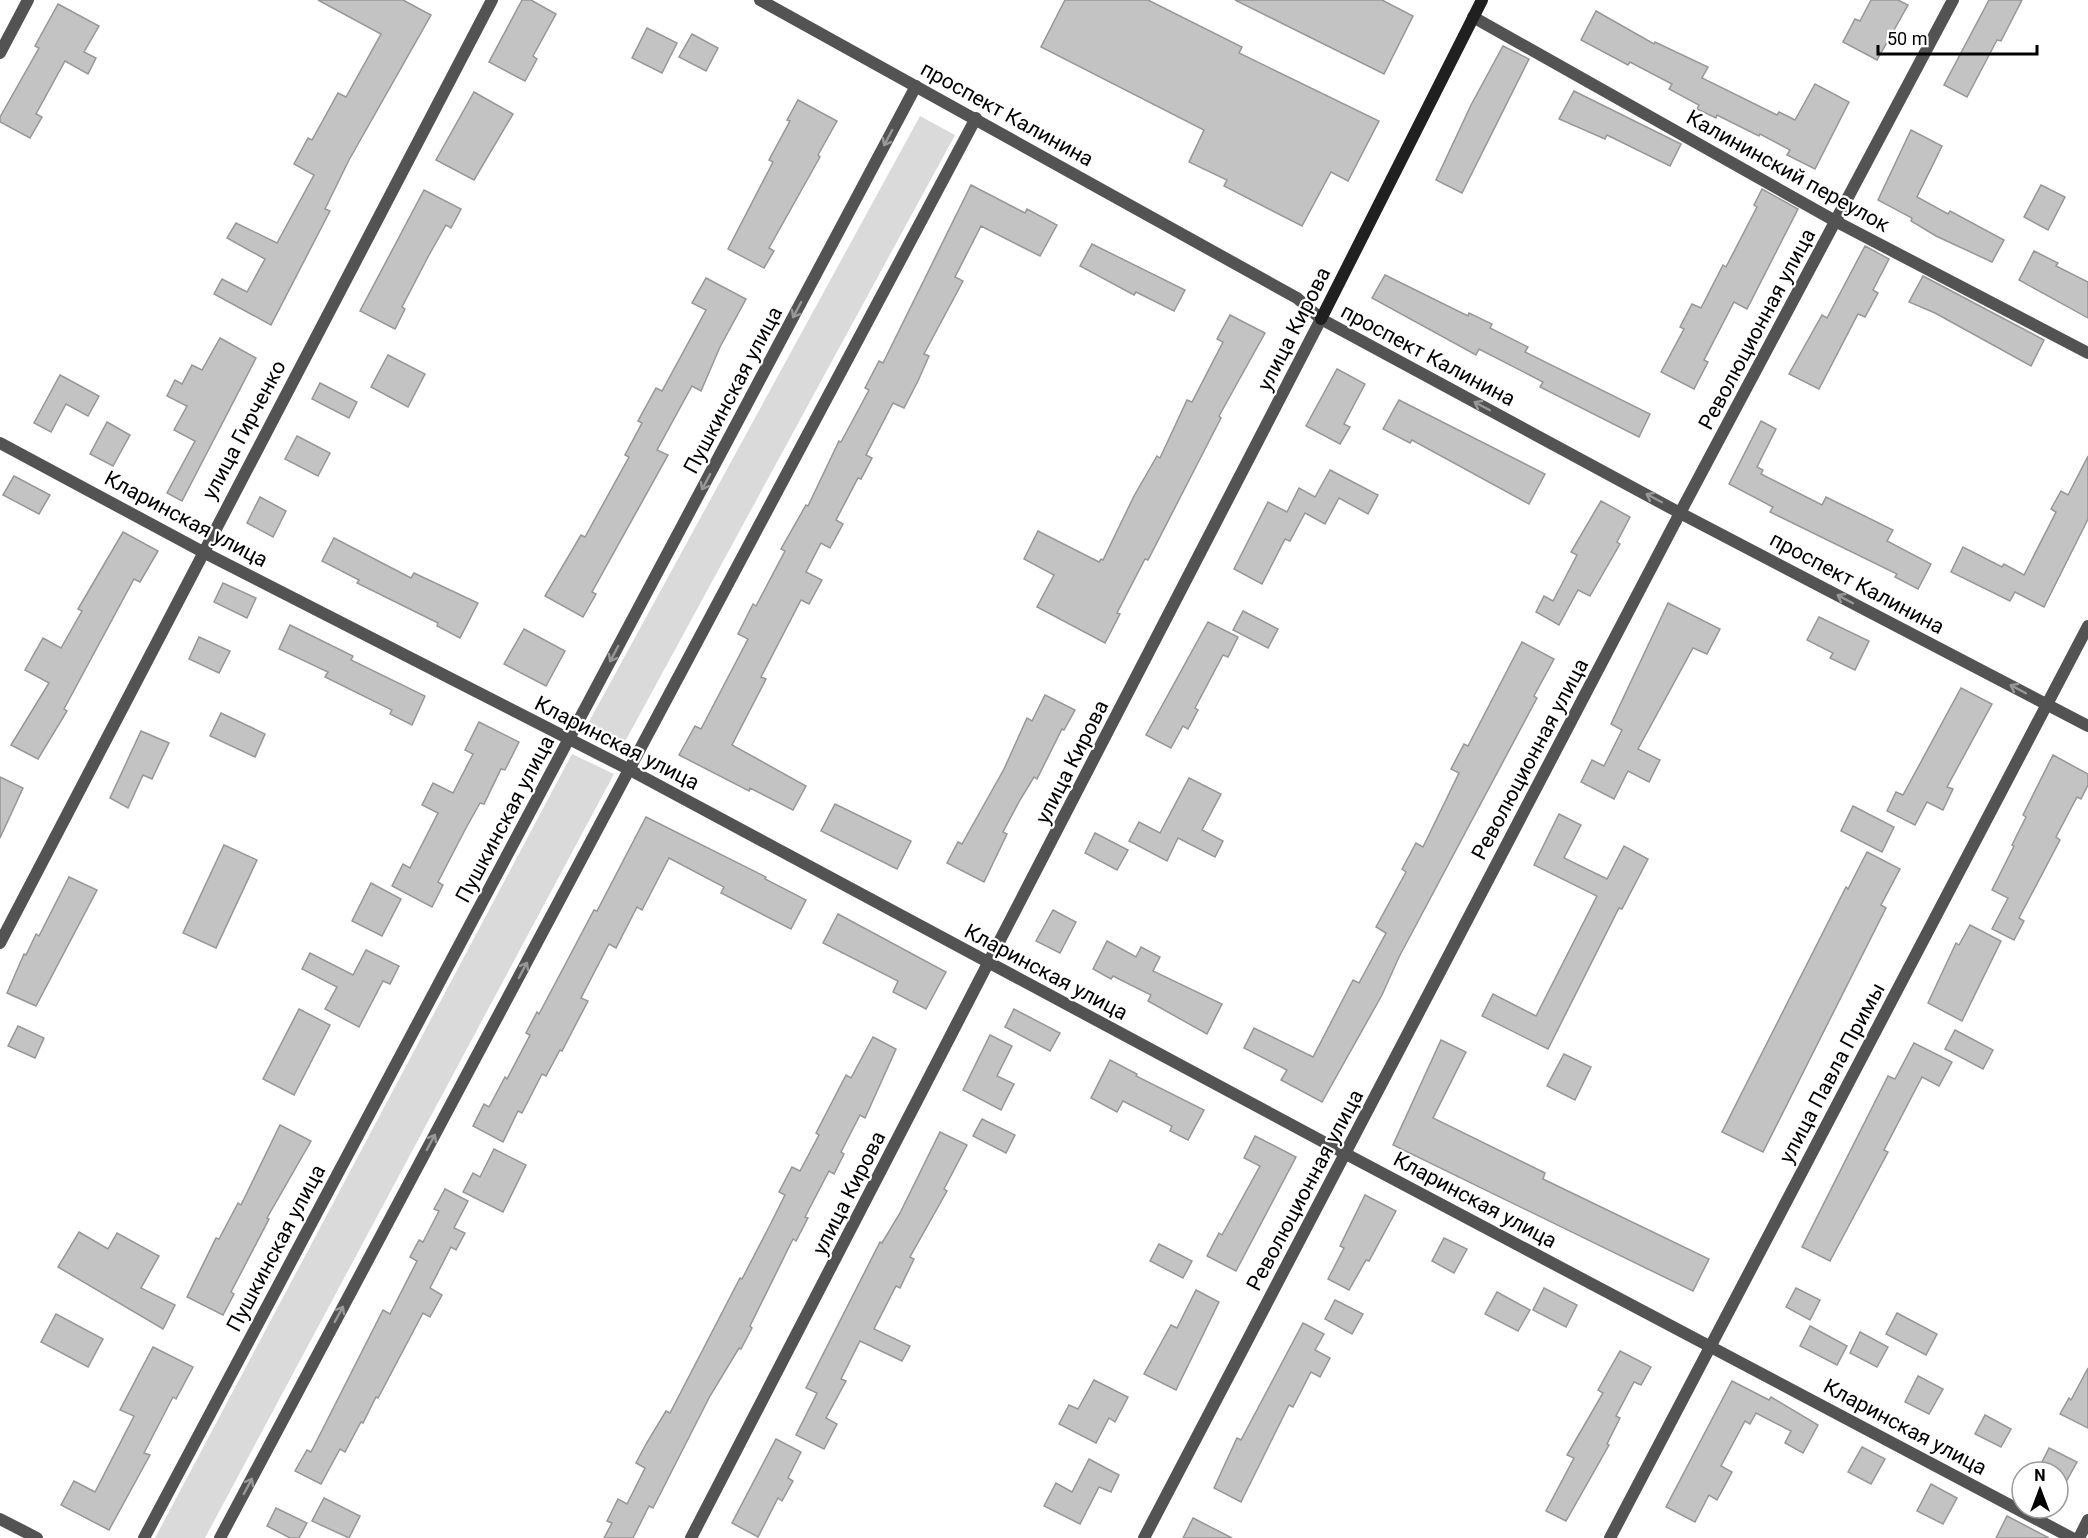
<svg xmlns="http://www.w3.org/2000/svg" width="2088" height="1538" viewBox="0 0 2088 1538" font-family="Roboto,sans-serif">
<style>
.green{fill:#dadada}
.building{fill:#c3c3c3;stroke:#979797;stroke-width:1.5}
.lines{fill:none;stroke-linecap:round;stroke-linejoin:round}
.service{stroke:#535353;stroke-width:12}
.minor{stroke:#535353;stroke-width:12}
.tertiary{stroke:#535353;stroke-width:12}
.secondary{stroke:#202020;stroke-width:12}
.oneway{stroke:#989898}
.labels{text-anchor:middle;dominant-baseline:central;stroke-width:4.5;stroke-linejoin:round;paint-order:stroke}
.street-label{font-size:21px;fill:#000;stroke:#fff}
</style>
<rect width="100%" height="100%" fill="#fff"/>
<!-- green -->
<g class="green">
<polygon points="920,116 955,135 621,749 585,729"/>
<polygon points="572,754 614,774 205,1538 155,1538"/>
</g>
<!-- building -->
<g class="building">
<polygon points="318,0 403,0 431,15 349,160 325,209 330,211 271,325 214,294 222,279 247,292 265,259 227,238 236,223 277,243 314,175 294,164 308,138 312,140 338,93 346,97 381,34"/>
<polygon points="522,0 531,0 556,14 533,56 537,59 525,81 489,62"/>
<polygon points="1065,0 1148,0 1242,47 1239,53 1379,121 1348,181 1331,172 1302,226 1224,186 1227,180 1189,162 1204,130 1041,47"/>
<polygon points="1235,0 1382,0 1413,16 1384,74"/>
<polygon points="1871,0 1898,0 1908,5 1877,60 1843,42 1855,19 1860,21"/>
<polygon points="1989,0 2022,0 2001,41 1997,40 1967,97 1944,85"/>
<polygon points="58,4 99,26 84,52 96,58 88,74 65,61 36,114 42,117 30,138 0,122 0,117 39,48 35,46"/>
<polygon points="1596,11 1654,44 1655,42 1708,67 1702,78 1777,115 1779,112 1795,120 1815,84 1849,102 1815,169 1787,155 1790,150 1760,134 1759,136 1717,115 1716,118 1697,109 1699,105 1669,89 1672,84 1630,62 1628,65 1581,40"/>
<polygon points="647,28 677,43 662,73 632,58"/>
<polygon points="692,34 718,48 706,71 679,57"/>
<polygon points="1503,46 1529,59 1462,193 1436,180 1471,105"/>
<polygon points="1574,91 1681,144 1670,166 1607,135 1605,139 1559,119"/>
<polygon points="474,92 513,114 474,180 436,160"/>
<polygon points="798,100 837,121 818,155 820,157 769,248 774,251 764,268 728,249 773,162 769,160 790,121 787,120"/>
<polygon points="1911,130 1942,146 1917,197 1948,214 1950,211 2004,240 1992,262 1936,236 1911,221 1912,218 1878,200"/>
<polygon points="971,185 1025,213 1027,209 1057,225 1040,256 981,226 955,277 963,281 924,354 929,356 918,381 904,408 893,403 866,455 872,458 861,479 858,478 836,520 843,524 830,548 821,543 806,572 822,580 809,604 801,600 761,677 766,679 732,745 806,786 793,810 750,788 749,791 679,755 695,726 701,729 748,639 738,634 753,604 756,606 785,551 781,549 806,505 808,506 839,441 841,442 869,390 865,388 879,361 883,363"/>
<polygon points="2041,185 2065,197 2048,230 2024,217"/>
<polygon points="1762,189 1798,209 1747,309 1734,302 1704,360 1708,362 1694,389 1661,372 1684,329 1680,327 1692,304 1701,308 1723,265 1726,267 1757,207 1754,205"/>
<polygon points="424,190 461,209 451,228 446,225 429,255 402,307 405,309 395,329 360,311"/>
<polygon points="1092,244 1185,290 1174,311 1136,292 1134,295 1080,266"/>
<polygon points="1865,246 1889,259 1873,290 1878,293 1865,317 1858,314 1819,389 1789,374 1822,315 1827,318"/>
<polygon points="2034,251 2058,263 2056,266 2088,282 2088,318 2019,280"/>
<polygon points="1385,275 1468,316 1469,313 1492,324 1490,328 1528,347 1525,352 1650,414 1639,437 1540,387 1543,382 1479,349 1476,355 1372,298"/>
<polygon points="1923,276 2044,340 2031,366 1935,313 1909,302"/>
<polygon points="706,278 746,299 720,347 701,391 692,386 657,450 668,455 592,592 596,594 583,617 545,596 581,535 585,537 629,457 625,455 642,423 638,421 656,388 662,391 706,310 692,303"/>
<polygon points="1230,315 1265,333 1219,416 1221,418 1148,560 1145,559 1117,613 1120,614 1105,643 1037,607 1054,575 1024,559 1038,531 1099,562 1101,559 1103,560 1134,496 1157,456 1160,458 1187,400 1192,402 1223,342 1217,339"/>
<polygon points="220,338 256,358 182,501 167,493 195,441 174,430 187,406 167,396 175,380 182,384 192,365 202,370"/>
<polygon points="388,355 425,374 408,407 371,387"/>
<polygon points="1337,369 1365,384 1344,424 1350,427 1340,444 1306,426"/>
<polygon points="60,375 99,396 88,416 66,404 51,432 34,423"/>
<polygon points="320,383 357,402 349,418 312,399"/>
<polygon points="1399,400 1545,474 1529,504 1412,440 1410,443 1383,429"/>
<polygon points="1761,421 1776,429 1757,467 1763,470 1761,474 1822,505 1826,497 1893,530 1887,541 1931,564 1918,589 1895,577 1897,574 1770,512 1773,507 1729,484"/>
<polygon points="107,422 130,435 113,466 90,454"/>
<polygon points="297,436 330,453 318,476 285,459"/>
<polygon points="2088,456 2088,519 2044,607 2015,592 2010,601 1951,572 1963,547 2002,567 2004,564 2024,575 2056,512 2051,509 2061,491 2068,495"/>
<polygon points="1330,470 1378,495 1368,514 1339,498 1325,524 1305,513 1290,541 1285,539 1262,584 1234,569 1268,502 1287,512 1299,488 1315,497"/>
<polygon points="14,476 50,495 39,514 3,495"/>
<polygon points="260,497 286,511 273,537 247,523"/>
<polygon points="1601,501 1630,517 1617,542 1620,544 1590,596 1578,590 1559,625 1536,612 1544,596 1553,601 1577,555 1571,552"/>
<polygon points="123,532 158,551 140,582 134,579 64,709 67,711 38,759 11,745 49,683 25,670 43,638 61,648 82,611 78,609"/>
<polygon points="334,538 411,578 414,573 478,603 460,638 437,626 438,623 357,583 359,580 322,561"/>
<polygon points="223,583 256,598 247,618 214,602"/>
<polygon points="1668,603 1720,629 1707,654 1693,648 1638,749 1660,760 1649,782 1628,771 1614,799 1581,782 1592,760 1604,766 1622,730 1611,724"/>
<polygon points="1243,611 1278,629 1268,648 1233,630"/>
<polygon points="1819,617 1869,641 1855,670 1830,658 1833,653 1807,640"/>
<polygon points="1208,622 1238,637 1228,657 1223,655 1195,708 1198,710 1188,729 1183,726 1171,748 1146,735"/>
<polygon points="290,625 353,656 351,660 425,696 412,725 390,714 392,710 325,677 328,672 279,649"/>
<polygon points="524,629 565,651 546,686 504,664"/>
<polygon points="199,637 230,651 219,673 189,659"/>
<polygon points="1522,642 1554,659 1534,696 1537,698 1399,957 1382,995 1322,1102 1281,1080 1287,1070 1244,1048 1254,1028 1313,1057 1353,980 1359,983 1386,933 1376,927 1406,872 1402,869 1416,843 1423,847 1459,773 1451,769 1464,744 1468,746"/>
<polygon points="1961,688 1992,704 1947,787 1953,789 1943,810 1927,802 1915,825 1887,811 1896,792 1903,795"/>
<polygon points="1045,695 1075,710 1064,730 1062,729 1037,779 1034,777 1020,800 1003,832 1007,834 984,882 947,863 958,842 962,844 1004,769 1027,718 1032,721"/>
<polygon points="221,713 265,734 255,757 210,736"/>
<polygon points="479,722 519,742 505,770 501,769 484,804 480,803 466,828 438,882 443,885 432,907 392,886 403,864 410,868 438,813 422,805 433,783 453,793 473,754 465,750"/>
<polygon points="141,731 169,743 152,779 143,775 128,808 110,798"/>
<polygon points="2053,755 2088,774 2088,785 2081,799 2077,797 2056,837 2060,840 2019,918 2024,921 2014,940 1992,929 2008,898 1992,890 2014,846 2012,845 2026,817 2023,815"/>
<polygon points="0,777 23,788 0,838"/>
<polygon points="1189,778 1221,794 1202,830 1223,841 1215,857 1178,838 1167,861 1129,841 1139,822 1160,833"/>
<polygon points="835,804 911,841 897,869 821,831"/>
<polygon points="1853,806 1894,827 1882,852 1841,831"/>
<polygon points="1559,814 1581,825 1564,858 1607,879 1624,846 1648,859 1622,909 1619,908 1548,1049 1482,1016 1493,994 1536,1016 1597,896 1534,865"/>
<polygon points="646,817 766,877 765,879 806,900 791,929 721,893 724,887 669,858 642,910 637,907 616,948 609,944 581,998 588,1001 562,1051 560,1050 546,1076 542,1074 522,1113 518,1111 503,1142 473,1126 484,1104 489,1107 505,1077 507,1079 530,1035 526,1033 537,1012 539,1014 594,910 597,911"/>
<polygon points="1095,833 1128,850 1117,870 1085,853"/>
<polygon points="224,845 257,860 216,948 183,933"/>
<polygon points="1867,852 1900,869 1881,905 1886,908 1763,1152 1722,1132 1846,887 1848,889"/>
<polygon points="69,877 97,890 36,1006 7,993 24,954 26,955 36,934 39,936"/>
<polygon points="371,883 401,899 382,936 352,921"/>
<polygon points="1053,910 1076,922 1060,953 1036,941"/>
<polygon points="838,914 946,972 926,1009 893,992 898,981 823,943"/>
<polygon points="1970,925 2001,941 1962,1021 1928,1003 1956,943 1959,945"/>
<polygon points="1107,941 1136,957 1141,947 1160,957 1153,971 1222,1004 1207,1034 1148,1001 1151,995 1113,976 1111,979 1093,969"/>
<polygon points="366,950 399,966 390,984 383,981 359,1027 325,1009 337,987 302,969 310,953 353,975"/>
<polygon points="299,1009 330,1025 294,1095 263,1079"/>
<polygon points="1014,1009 1060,1033 1050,1051 1005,1027"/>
<polygon points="18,1026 44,1038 35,1058 8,1046"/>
<polygon points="1955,1030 1993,1050 1983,1069 1945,1049"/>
<polygon points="990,1035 1012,1046 997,1076 1014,1084 1001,1110 963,1090"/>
<polygon points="873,1037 896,1049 865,1118 860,1115 841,1152 844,1154 834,1174 829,1171 805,1217 808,1218 796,1241 793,1239 750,1326 752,1328 741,1349 739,1348 710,1396 653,1508 649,1506 633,1538 604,1538 612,1523 607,1521 618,1499 627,1504 645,1468 636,1463 646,1444 666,1411 670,1413 740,1278 742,1279 769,1227 785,1195 779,1192 792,1167 800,1171 819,1135 816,1133 846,1075 851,1078"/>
<polygon points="1441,1040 1466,1052 1433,1118 1545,1173 1543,1179 1709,1259 1693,1291 1393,1145"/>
<polygon points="1914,1043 1952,1062 1939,1086 1922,1077 1884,1150 1888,1152 1830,1261 1802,1247 1888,1076 1895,1079"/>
<polygon points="1564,1054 1591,1067 1575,1100 1547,1086"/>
<polygon points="1110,1060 1137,1074 1136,1076 1204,1110 1188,1140 1170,1131 1172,1126 1123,1101 1117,1112 1091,1098"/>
<polygon points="982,1119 1015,1135 1006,1153 973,1136"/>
<polygon points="280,1125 311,1141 267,1218 269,1219 231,1292 234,1294 223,1315 187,1297 216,1238 219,1239 238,1203 241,1205"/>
<polygon points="940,1132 967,1145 944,1189 947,1191 910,1257 914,1259 900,1288 896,1286 874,1329 910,1346 902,1361 860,1341 841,1379 846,1381 826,1418 837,1424 824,1449 796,1435 817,1393 806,1388 880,1242 882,1243 900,1213"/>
<polygon points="1255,1136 1296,1157 1236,1271 1207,1256 1219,1233 1222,1235 1260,1166 1244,1158"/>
<polygon points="494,1149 526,1165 503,1212 463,1192 473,1173 480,1177"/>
<polygon points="445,1189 468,1201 454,1228 465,1233 456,1250 451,1247 430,1288 442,1295 430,1317 423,1313 378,1398 376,1397 363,1423 361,1422 345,1452 340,1449 321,1484 295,1471 307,1450 311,1452 383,1310 390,1314 417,1261 410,1257 419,1240 423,1242 439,1211 434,1209"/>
<polygon points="1365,1195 1396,1211 1369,1261 1366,1260 1349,1290 1328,1279 1344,1248 1340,1246"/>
<polygon points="79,1232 108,1249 117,1233 159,1256 141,1288 175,1305 163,1329 58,1267"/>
<polygon points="1444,1238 1467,1249 1454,1273 1432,1261"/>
<polygon points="1159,1244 1192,1261 1183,1278 1150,1261"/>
<polygon points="1544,1288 1577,1305 1566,1327 1533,1310"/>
<polygon points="1796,1288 1820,1300 1810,1320 1786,1307"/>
<polygon points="1196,1290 1219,1302 1176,1390 1144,1374 1171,1325 1177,1328"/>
<polygon points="1497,1292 1530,1310 1518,1331 1485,1314"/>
<polygon points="1335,1300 1363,1314 1352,1334 1325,1319"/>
<polygon points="1897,1313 1937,1334 1926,1355 1886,1334"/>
<polygon points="56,1314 103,1339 88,1367 41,1342"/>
<polygon points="1303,1323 1324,1334 1315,1350 1330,1358 1320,1377 1311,1372 1293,1407 1289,1405 1241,1502 1214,1488 1237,1438 1241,1440"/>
<polygon points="1810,1326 1847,1346 1837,1365 1800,1346"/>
<polygon points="1860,1332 1888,1347 1877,1367 1850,1353"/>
<polygon points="153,1347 193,1367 176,1399 173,1397 144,1453 150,1455 109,1530 61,1505 74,1481 95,1492 134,1416 120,1410"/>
<polygon points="1620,1351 1651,1367 1641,1385 1634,1382 1616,1416 1620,1418 1607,1444 1609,1445 1566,1521 1546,1511 1574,1458 1567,1455 1603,1393 1598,1390"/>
<polygon points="2088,1368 2088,1428 2060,1414 2069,1398 2071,1400"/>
<polygon points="1918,1376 1943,1389 1929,1414 1905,1402"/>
<polygon points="1094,1380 1128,1397 1115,1422 1109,1418 1096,1443 1059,1424 1069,1405 1078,1409"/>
<polygon points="1732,1381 1769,1400 1771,1397 1818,1425 1803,1453 1785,1443 1791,1431 1756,1413 1750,1424 1745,1421 1721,1466 1732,1472 1717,1500 1709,1495 1695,1522 1666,1507"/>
<polygon points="1985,1415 2011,1429 2001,1447 1975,1434"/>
<polygon points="776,1439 801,1452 788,1478 793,1481 782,1501 778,1498 758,1537 732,1523"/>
<polygon points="1862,1447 1885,1459 1871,1484 1848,1472"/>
<polygon points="2049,1448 2077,1462 2066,1482 2058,1478 2058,1472 2047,1472 2039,1468"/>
<polygon points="1089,1459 1119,1475 1111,1492 1099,1487 1080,1524 1044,1506 1056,1483 1072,1492"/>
<polygon points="1931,1484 1957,1498 1943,1524 1917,1511"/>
<polygon points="324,1498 360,1516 349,1538 312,1521"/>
<polygon points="276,1508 307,1523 299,1538 290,1538 267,1526"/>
<polygon points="2007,1516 2049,1538 1996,1538"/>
<polygon points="1193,1518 1232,1538 1183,1538"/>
</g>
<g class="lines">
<!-- service -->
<polyline class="service" points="1473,17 1837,222 2088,353"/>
<!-- minor -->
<g class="minor">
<polyline points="760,0 1297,298 1321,319 1680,513 2088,726"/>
<polyline points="0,53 28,0"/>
<polyline points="0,443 203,552 630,770 1346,1154 2072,1538"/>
<polyline points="0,943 492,0"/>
<polyline points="0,1519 37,1538"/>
<polyline points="144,1538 916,86"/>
<polyline points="220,1538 976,118"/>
<polyline points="1144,1538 1680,513 1953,0"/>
<polyline points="1610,1538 2088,626"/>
<polyline points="2079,1538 2088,1520"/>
</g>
<!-- tertiary -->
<polyline class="tertiary" points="691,1538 1321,319"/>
<!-- secondary -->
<polyline class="secondary" points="1321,319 1482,0"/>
</g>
<!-- one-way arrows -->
<defs><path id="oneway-shaft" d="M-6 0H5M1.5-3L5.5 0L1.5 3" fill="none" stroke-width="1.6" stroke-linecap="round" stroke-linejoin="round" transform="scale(1.5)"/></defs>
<g class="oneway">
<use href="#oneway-shaft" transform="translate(888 138) rotate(118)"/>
<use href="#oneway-shaft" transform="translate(797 310) rotate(118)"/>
<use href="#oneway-shaft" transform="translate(1482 406) rotate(-152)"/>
<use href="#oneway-shaft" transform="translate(706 482) rotate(118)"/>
<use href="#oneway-shaft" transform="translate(1654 498) rotate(-152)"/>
<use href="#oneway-shaft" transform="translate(1845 599) rotate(-152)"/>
<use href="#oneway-shaft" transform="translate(614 654) rotate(118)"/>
<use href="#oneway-shaft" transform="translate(2018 689) rotate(-152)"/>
<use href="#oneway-shaft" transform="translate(523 970) rotate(-62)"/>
<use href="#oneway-shaft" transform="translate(431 1142) rotate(-62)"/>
<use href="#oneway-shaft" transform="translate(339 1314) rotate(-62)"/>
<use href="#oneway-shaft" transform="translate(248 1486) rotate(-62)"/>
</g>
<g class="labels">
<!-- street labels -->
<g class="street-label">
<text transform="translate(1007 114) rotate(29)">проспект Калинина</text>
<text transform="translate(1788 171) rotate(29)">Калининский переулок</text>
<text transform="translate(1294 329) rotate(-63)">улица Кирова</text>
<text transform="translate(1757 329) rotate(-62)">Революционная улица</text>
<text transform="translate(1428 355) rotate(28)">проспект Калинина</text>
<text transform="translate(733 390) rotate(-62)">Пушкинская улица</text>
<text transform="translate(244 430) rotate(-62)">улица Гирченко</text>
<text transform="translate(186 519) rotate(28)">Кларинская улица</text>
<text transform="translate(1857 583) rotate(28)">проспект Калинина</text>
<text transform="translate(617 743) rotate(27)">Кларинская улица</text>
<text transform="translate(1530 759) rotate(-62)">Революционная улица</text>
<text transform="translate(1072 762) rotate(-63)">улица Кирова</text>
<text transform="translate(505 819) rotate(-62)">Пушкинская улица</text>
<text transform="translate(1046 972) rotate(28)">Кларинская улица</text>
<text transform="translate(1832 1073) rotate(-62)">улица Павла Примы</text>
<text transform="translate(1305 1190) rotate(-62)">Революционная улица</text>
<text transform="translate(849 1193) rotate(-63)">улица Кирова</text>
<text transform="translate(1475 1200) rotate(28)">Кларинская улица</text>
<text transform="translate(276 1248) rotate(-62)">Пушкинская улица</text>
<text transform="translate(1905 1427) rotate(28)">Кларинская улица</text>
</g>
</g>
<!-- north arrow -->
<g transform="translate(2040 1490)"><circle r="28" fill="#ffffff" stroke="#999999" stroke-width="1.5"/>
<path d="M0-4.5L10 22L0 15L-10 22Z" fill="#000000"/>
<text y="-9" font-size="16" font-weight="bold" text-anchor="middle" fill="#000000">N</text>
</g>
<!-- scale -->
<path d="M1878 45v9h159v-9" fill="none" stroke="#000000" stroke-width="3"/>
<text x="1887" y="45" font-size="18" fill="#000000" stroke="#ffffff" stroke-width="4.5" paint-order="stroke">50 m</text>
</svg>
